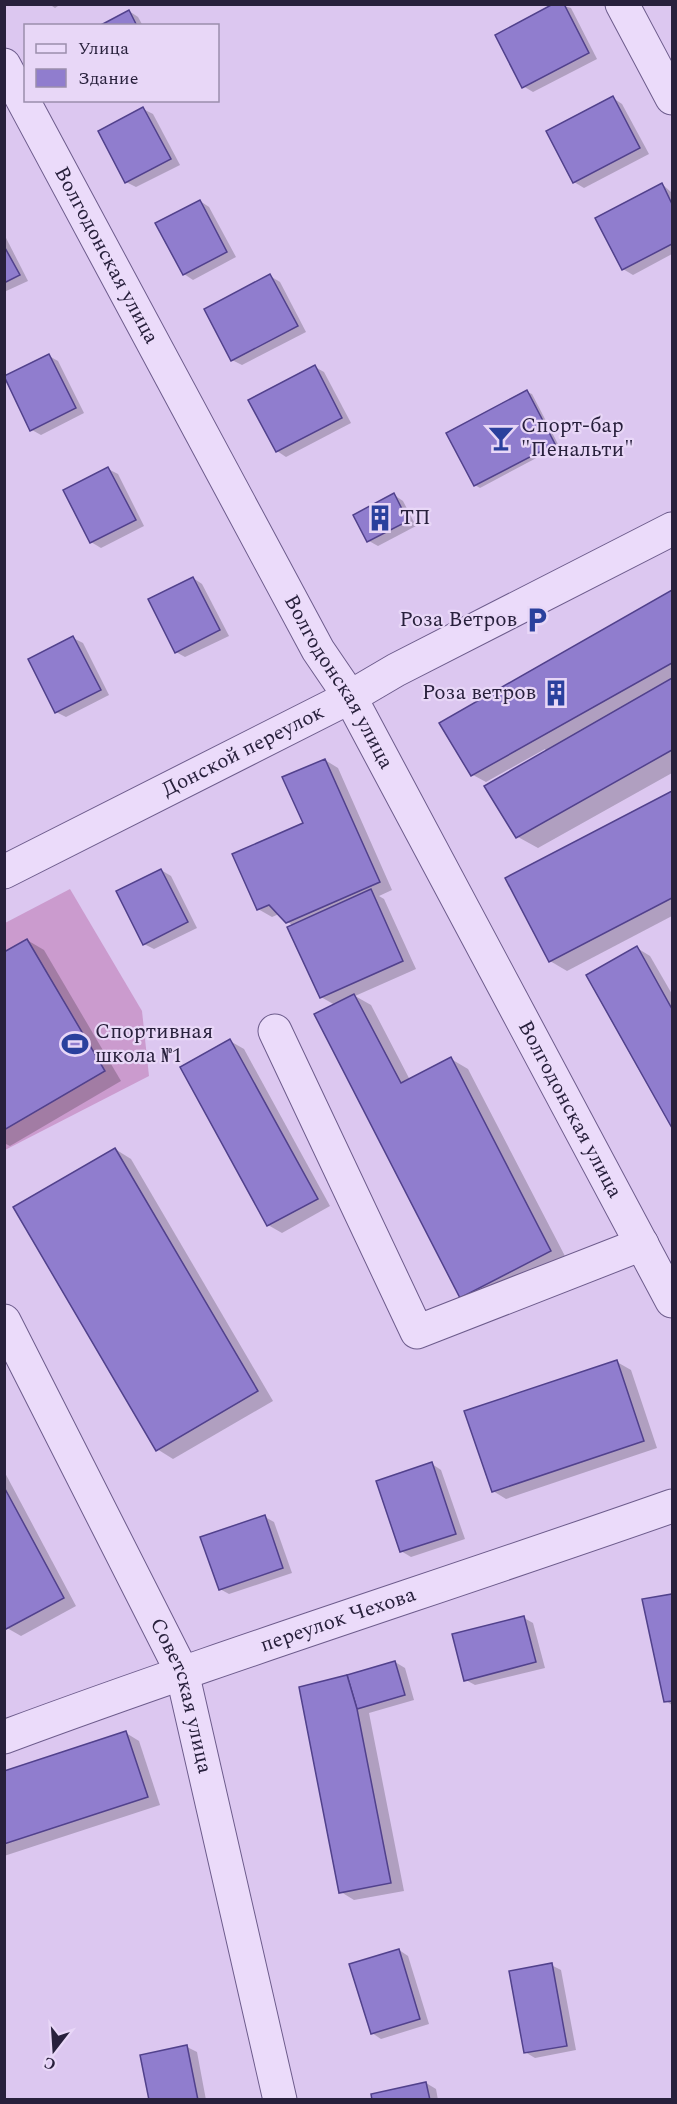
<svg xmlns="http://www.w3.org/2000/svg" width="677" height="2104" viewBox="0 0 677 2104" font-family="Spectral,serif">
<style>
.pitch{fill:#cb9bce}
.shadow{fill:#0003}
.building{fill:#907dce;stroke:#51418c;stroke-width:1.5}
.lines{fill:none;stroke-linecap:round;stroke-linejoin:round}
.minor-casing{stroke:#6d5c8c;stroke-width:35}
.minor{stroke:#ebdbfa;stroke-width:33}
.labels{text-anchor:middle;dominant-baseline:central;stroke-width:4.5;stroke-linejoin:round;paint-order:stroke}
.street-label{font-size:21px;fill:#28203c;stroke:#e8d7f7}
.poi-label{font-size:21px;fill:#28203c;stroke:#e8d7f7;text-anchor:start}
</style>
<rect width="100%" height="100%" fill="#dcc7f0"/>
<!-- pitch -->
<polygon class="pitch" points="70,889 142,1011 149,1076 5,1150 5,923"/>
<!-- shadow -->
<g class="shadow">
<polygon points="49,4 61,4 55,8"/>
<polygon points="557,4 571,8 597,59 533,92 523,86"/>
<polygon points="129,11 138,17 143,26 102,26"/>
<polygon points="613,98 622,104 649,154 584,188 574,182 548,131"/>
<polygon points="143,109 153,114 180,165 136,187 126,182"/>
<polygon points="662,184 672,193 672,254 633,275 623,269"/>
<polygon points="200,201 209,207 236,257 193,280 184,274"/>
<polygon points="4,234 28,281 4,292"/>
<polygon points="270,276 280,282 306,332 242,365 232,360"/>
<polygon points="49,356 58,361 84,413 41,435 32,430"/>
<polygon points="315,367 324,372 351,423 286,457 277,451"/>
<polygon points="527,392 532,394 559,446 480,488 475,485"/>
<polygon points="108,469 118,474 144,526 101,548 91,542 65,490"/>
<polygon points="394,495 403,501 416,526 378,546 369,541"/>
<polygon points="193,578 202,584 229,636 185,657 176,652"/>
<polygon points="672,592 672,773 538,848 518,837 546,752 545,749 486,782 473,775 442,724"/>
<polygon points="73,638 83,643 109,695 66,717 56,712"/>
<polygon points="325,760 338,768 392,890 379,896 384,899 416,969 355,996 371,1005 410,1080 451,1059 468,1069 567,1260 478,1306 461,1296 335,1005 321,997 293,926 279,914 272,917 258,909 305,824"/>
<polygon points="672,793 672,916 567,971 550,961 507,879"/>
<polygon points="161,870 171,876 197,928 154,949 144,944"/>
<polygon points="27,940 44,950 121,1081 10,1146 4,1143 4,954"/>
<polygon points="637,948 650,956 672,994 672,1125 588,976"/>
<polygon points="230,1041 244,1049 330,1206 282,1233 268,1225"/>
<polygon points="115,1149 131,1159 273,1401 173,1459 157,1449"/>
<polygon points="617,1362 631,1370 657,1448 506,1499 493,1491"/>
<polygon points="432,1464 441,1470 465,1539 411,1557 401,1551"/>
<polygon points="4,1471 76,1606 21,1636 7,1628 4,1623"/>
<polygon points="265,1517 274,1522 292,1573 229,1594 220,1589"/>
<polygon points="672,1596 672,1705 666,1701 644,1601"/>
<polygon points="524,1618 533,1623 545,1668 475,1685 466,1680"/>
<polygon points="395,1662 405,1668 414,1700 369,1713 404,1891 354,1900 341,1892 301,1688"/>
<polygon points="126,1733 139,1741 160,1805 4,1856 4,1773"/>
<polygon points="399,1950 408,1956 429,2024 381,2039 372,2033"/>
<polygon points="551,1965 561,1970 576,2050 535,2058 525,2052"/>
<polygon points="187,2047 197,2052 206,2100 151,2100"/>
<polygon points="426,2083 436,2089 438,2100 374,2100"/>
</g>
<!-- building -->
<g class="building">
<polygon points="553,4 564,4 589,53 522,88 495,35"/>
<polygon points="129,10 137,26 99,26"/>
<polygon points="613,96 640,148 573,183 546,131"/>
<polygon points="143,107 171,159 125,183 98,131"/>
<polygon points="662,183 672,204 672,244 622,270 595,218"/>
<polygon points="200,200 227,252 183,275 155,223"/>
<polygon points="4,246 20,275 4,283"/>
<polygon points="270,274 298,326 231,361 204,309"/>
<polygon points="49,354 76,408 30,431 4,376"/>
<polygon points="315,365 342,418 276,452 248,400"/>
<polygon points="527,390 555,444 474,486 446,433"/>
<polygon points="108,467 136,520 90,543 63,490"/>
<polygon points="394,493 408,521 367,542 353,515"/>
<polygon points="193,577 220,630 175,653 148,599"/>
<polygon points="672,590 672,663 471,776 439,723"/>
<polygon points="73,636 101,690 55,713 28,659"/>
<polygon points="672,678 672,750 516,838 484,786"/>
<polygon points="325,759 380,882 286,923 269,905 257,910 232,854 303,823 282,777"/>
<polygon points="672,791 672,898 549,962 505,878"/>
<polygon points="161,869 188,922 143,945 116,891"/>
<polygon points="371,889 403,961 320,998 287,927"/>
<polygon points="27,939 105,1071 4,1130 4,952"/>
<polygon points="637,946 672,1009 672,1128 586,975"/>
<polygon points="354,994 401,1083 451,1057 551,1251 460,1298 314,1014"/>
<polygon points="230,1039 318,1199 267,1226 180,1067"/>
<polygon points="115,1148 258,1391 156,1451 13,1207"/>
<polygon points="617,1360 644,1441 492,1492 464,1411"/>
<polygon points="432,1462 456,1534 400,1552 376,1481"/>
<polygon points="4,1487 64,1598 6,1629 4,1627"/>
<polygon points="265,1515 283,1568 219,1590 200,1537"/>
<polygon points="672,1594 672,1701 664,1702 642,1599"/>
<polygon points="524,1616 536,1662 464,1681 452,1634"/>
<polygon points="395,1661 405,1695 357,1709 347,1675"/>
<polygon points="347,1675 357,1709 391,1883 339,1893 299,1687"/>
<polygon points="126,1731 148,1797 4,1844 4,1771"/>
<polygon points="399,1949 420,2019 371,2034 349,1964"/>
<polygon points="552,1963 567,2046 524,2053 509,1971"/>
<polygon points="187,2045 198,2100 149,2100 140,2055"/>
<polygon points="426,2082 430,2100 372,2100 371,2094"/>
</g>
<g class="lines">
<!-- minor casing -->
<g class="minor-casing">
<g id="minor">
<polyline points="622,4 672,98"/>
<path id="s1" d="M4,65L318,650L350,697L672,1301"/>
<path id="s2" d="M4,872L350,697L396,670L672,529"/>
<polyline points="275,1031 417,1332 642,1244"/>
<path id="s3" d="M4,1321L182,1672L280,2100"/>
<path id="s4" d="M4,1737C225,1655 450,1584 672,1506"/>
</g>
</g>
<!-- minor -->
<use href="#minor" class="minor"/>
</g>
<!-- icons -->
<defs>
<g id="bar-bare" transform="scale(2.07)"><path d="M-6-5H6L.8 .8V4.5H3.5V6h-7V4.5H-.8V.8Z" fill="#2a409d" stroke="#e8d7f7" stroke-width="2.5" paint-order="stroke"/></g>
<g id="building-bare" transform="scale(2.07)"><path d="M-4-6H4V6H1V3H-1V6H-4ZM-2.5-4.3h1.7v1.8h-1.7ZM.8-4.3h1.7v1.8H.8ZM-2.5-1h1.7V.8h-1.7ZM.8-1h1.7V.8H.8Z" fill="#2a409d" stroke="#e8d7f7" stroke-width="2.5" paint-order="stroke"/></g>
<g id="parking-bare" transform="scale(2.07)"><path d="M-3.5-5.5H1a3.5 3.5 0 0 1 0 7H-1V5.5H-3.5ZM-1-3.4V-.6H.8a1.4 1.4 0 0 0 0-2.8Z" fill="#2a409d" stroke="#e8d7f7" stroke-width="2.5" paint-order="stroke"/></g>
<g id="stadium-bare" transform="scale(2.07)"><path d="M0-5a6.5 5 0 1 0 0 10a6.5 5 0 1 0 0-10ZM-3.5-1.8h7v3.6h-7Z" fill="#2a409d" stroke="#e8d7f7" stroke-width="2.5" paint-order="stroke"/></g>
</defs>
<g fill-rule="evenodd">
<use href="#bar-bare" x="501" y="438"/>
<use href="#building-bare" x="380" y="518"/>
<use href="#parking-bare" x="537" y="620"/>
<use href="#building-bare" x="556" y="693"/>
<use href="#stadium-bare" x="75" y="1044"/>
</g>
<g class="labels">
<!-- street labels -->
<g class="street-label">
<text stroke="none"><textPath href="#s1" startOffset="216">Волгодонская улица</textPath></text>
<text stroke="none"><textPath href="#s1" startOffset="702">Волгодонская улица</textPath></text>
<text stroke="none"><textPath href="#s2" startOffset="268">Донской переулок</textPath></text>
<text stroke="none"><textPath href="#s1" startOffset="1188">Волгодонская улица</textPath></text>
<text stroke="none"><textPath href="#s4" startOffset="354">переулок Чехова</textPath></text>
<text stroke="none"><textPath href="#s3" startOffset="416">Советская улица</textPath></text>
</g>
<!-- poi labels -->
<g class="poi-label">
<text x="521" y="426">Спорт-бар<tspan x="521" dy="24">"Пенальти"</tspan></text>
<text x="400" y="518">ТП</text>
<text x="517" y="620" text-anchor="end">Роза Ветров</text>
<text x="536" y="693" text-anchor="end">Роза ветров</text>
<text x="95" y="1032">Спортивная<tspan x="95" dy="24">школа №1</tspan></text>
</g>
</g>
<!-- border -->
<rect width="677" height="2104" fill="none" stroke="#28203c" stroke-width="12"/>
<!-- legend -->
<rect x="24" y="24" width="195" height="78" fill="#e8d7f7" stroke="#9b8eac" stroke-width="1.5"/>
<rect x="36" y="44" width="30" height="9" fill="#ebdbfa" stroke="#9b8eac" stroke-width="1.5"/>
<text x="78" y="54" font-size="18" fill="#28203c">Улица</text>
<rect x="36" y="69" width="30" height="18" fill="#907dce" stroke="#9b8eac" stroke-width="1.5"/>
<text x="78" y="84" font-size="18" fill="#28203c">Здание</text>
<!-- north arrow -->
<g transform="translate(54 2050) rotate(197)" stroke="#e8d7f7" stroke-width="4.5" paint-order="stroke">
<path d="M0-4.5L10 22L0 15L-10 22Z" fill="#28203c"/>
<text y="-9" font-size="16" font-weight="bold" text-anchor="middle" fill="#28203c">С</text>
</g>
</svg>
